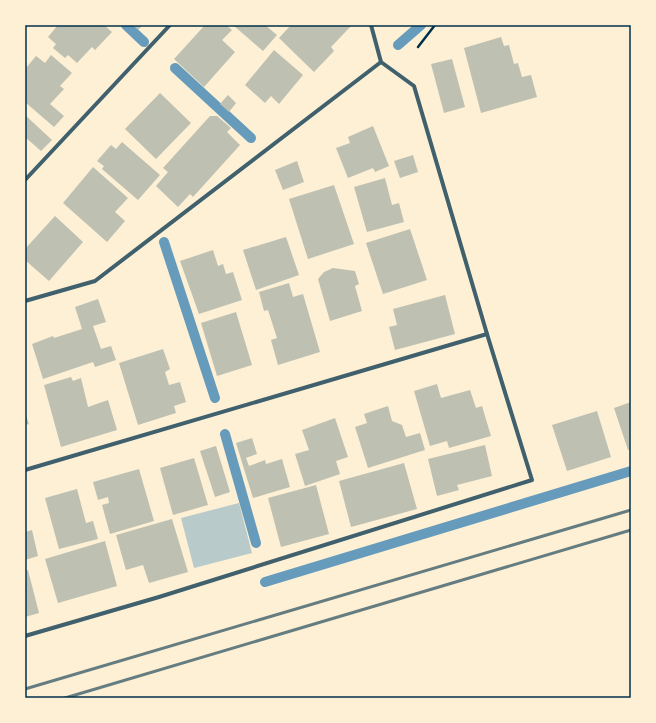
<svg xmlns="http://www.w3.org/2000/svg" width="656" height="723" viewBox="0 0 656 723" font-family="Jost,sans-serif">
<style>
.green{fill:#b9caca}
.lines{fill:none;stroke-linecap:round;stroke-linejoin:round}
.stream{stroke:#669bbc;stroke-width:10}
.building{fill:#bec0b2}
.path{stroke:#003049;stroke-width:2.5}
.minor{stroke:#3f606c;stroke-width:4}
.rail{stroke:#657d81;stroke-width:3}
.neatline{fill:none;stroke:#003049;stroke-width:1.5}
</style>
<rect width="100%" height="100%" fill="#fdf0d5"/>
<!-- green -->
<polygon class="green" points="239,503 252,553 194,568 181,518"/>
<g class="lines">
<!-- stream -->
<g class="stream">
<polyline points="126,25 144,42"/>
<polyline points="398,45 421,25"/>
<polyline points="175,68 251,138"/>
<polyline points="164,242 215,398"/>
<polyline points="225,434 256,543"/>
<polyline points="265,582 631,471"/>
</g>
</g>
<!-- building -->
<g class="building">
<polygon points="58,25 104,25 112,32 95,50 92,47 77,63 68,55 65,58 53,48 56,44 48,37"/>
<polygon points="133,25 143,25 138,30"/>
<polygon points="205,25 226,25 232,30 222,40 235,52 204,87 174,59"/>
<polygon points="233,25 265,25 277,35 263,51"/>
<polygon points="291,25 352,25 331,47 334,51 314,72 279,38"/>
<polygon points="501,37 504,46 509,45 514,64 518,63 522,77 531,75 537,97 481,113 464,48"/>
<polygon points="274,50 303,75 279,104 271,96 265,103 245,85"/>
<polygon points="51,55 72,73 60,86 64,89 50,104 64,116 54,127 25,102 25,67 26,68 36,56 45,63"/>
<polygon points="452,59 465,107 444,113 431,64"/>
<polygon points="160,93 191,123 156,159 125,129"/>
<polygon points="228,95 236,103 229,112 220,104"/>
<polygon points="25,115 52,140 41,151 25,137"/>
<polygon points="210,116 217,116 231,128 227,132 240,145 193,197 190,194 178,207 156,186 168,172 163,168"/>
<polygon points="373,126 389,166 375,172 373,168 348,178 336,148 350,143 348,137"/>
<polygon points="122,142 160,175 138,200 102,169 104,166 97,161 111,145 116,149"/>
<polygon points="413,155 418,172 400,178 394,161"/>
<polygon points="297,161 304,182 283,190 275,170"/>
<polygon points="93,167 128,198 115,212 125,221 107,242 63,203"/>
<polygon points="385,178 392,205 399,203 404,222 367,232 354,187"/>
<polygon points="334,185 354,244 308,259 289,199"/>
<polygon points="55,216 83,242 49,281 25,260 25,249"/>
<polygon points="410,229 427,280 383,294 366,243"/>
<polygon points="286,237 299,275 256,290 243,250"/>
<polygon points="213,250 218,266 223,264 226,274 233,272 242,300 199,314 180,261"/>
<polygon points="333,268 355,271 359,284 355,286 362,311 330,321 318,279 324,272"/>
<polygon points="289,283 293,297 303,294 320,352 278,365 271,340 277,338 268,310 264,311 259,292"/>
<polygon points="445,295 455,334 395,350 389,327 397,325 393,309"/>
<polygon points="98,299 106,322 93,326 101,349 111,346 116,360 95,367 93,362 43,379 32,344 53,336 54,338 82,329 75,307"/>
<polygon points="236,312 252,365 217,376 201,323"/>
<polygon points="163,349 170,369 165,372 169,385 180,382 186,402 174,406 176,413 138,425 119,363"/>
<polygon points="71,377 73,381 81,378 88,407 108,400 117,430 61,447 44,385"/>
<polygon points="437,384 441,398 470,390 476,408 482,406 491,436 449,448 447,441 430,446 414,391"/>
<polygon points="631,402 631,449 628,450 614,408"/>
<polygon points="388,406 392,421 402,425 406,437 420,433 425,450 368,468 355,427 367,423 364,414"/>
<polygon points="597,411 611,457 567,471 552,425"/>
<polygon points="25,413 29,424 25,425"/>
<polygon points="335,418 348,457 336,461 340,474 305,486 295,454 309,450 302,430"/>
<polygon points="252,438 257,454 246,458 249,466 265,460 266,464 282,459 290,487 253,498 236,443"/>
<polygon points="485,445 492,476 457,485 459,490 437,496 428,459"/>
<polygon points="216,446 230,492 215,497 200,451"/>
<polygon points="194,458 208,505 173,515 160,468"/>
<polygon points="404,463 417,509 351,527 339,481"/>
<polygon points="139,469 154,521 110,534 102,505 109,503 108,497 98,500 93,482"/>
<polygon points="316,485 329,534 281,547 268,498"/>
<polygon points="77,489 86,523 93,521 98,539 59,549 45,498"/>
<polygon points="172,519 188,572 149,583 143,565 126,570 116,535"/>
<polygon points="32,530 38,556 25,560 25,532"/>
<polygon points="105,541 117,586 58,603 45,559"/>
<polygon points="28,570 39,613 25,617 25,571"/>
</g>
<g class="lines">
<!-- path -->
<polyline class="path" points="418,47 435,25"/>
<!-- minor -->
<g class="minor">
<polyline points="25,180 170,25"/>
<polyline points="25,301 95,281 381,62"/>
<polyline points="25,470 487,334"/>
<polyline points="25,636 159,597 532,480 487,334 414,86 381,62 371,25"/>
</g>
<!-- rail -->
<g class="rail">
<polyline points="25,689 631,510"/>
<polyline points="65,698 631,530"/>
</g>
</g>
<!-- border -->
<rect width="656" height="723" fill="none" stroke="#fdf0d5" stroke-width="52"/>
<rect x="26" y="26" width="604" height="671" class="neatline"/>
</svg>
